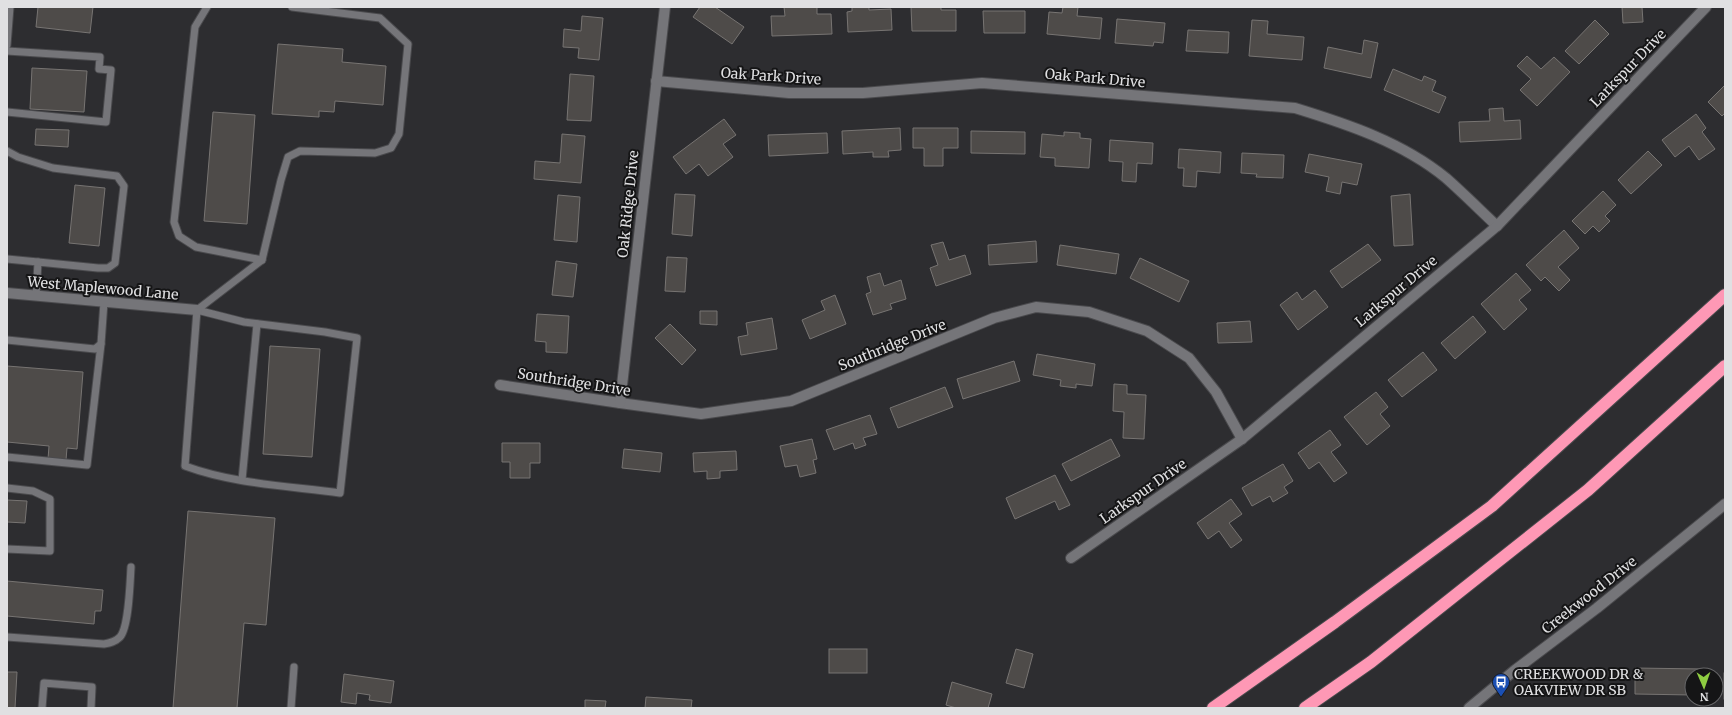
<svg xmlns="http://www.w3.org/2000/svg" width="1732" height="715" viewBox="0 0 1732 715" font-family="Merriweather,serif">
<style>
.building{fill:#4e4b49;stroke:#777472}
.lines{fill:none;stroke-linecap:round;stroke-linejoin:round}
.lane-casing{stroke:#4a4a4d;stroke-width:9}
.street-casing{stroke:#4a4a4d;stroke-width:12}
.highway-casing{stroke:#4a4a4d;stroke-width:14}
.lane{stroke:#757579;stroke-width:7}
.street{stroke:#757579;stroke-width:10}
.highway{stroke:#fe98b5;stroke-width:12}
.labels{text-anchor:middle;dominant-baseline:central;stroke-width:4;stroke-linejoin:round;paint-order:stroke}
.street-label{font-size:14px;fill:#e0e0e2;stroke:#151516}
.poi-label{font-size:14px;fill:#e0e0e2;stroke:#151516;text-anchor:start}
</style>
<rect width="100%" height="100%" fill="#2d2d30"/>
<!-- building -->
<g class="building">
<polygon points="38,7 93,7 90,33 36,27"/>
<polygon points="700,7 715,7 744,27 732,44 693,17"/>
<polygon points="784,7 817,7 817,14 831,14 832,34 772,36 771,16 785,16"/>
<polygon points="852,7 869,7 869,10 891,9 892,30 848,32 847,12 852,11"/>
<polygon points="911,7 941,7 941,10 956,10 956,31 912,31"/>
<polygon points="1063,7 1078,7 1077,16 1102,18 1100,39 1047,34 1049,12 1062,13"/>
<polygon points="1622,7 1642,7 1643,22 1623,23"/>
<polygon points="983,11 1025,11 1025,33 984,33"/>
<polygon points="582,16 603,18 599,60 578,58 579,48 563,47 564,29 581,31"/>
<polygon points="1117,19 1165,23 1163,43 1154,42 1153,46 1115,43"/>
<polygon points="1252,20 1268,21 1267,34 1304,37 1302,60 1249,56"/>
<polygon points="1595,20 1609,34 1579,64 1565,51"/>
<polygon points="1188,30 1229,32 1228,53 1186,51"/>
<polygon points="1364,40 1378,43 1371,78 1324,68 1328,47 1362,54"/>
<polygon points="278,44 343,49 342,62 386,66 383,105 335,101 334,112 319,111 319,117 272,114"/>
<polygon points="1527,56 1541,69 1554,57 1570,72 1537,106 1520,90 1531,79 1517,66"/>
<polygon points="32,68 87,71 84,112 30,109"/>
<polygon points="1393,69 1422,81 1424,76 1436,81 1432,91 1446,97 1439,113 1384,90"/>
<polygon points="570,74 594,76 591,121 567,120"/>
<polygon points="1725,85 1725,113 1722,116 1708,102"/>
<polygon points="1503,108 1504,121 1520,120 1521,139 1460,142 1459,122 1490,121 1489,109"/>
<polygon points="213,112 255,115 247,224 204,221"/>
<polygon points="1696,114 1706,128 1702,132 1715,149 1699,160 1689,146 1675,157 1662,140"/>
<polygon points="724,119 736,135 723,144 733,157 708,176 699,164 686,174 673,157"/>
<polygon points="900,128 901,150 888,151 889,157 873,157 873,152 843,154 842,131"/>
<polygon points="913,128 958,128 958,148 943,148 943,166 924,166 924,148 913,148"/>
<polygon points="36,129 69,130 68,147 35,145"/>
<polygon points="971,131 1025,132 1025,154 971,153"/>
<polygon points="1064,132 1080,133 1080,138 1091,139 1089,168 1055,166 1055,158 1040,157 1042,134 1064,136"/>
<polygon points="827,133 828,153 769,156 768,135"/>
<polygon points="562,134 585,136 581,183 534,179 535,161 560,163"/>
<polygon points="1110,140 1153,143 1152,164 1137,163 1136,182 1122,181 1123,162 1109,161"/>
<polygon points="1179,149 1221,152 1220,173 1197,171 1196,187 1183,186 1184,168 1178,168"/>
<polygon points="1648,151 1662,165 1631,194 1618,180"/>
<polygon points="1242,153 1284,155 1283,178 1256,177 1257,174 1241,173"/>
<polygon points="1309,154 1362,164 1357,185 1342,182 1340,194 1326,191 1329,177 1305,172"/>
<polygon points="75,185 105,188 99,246 69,243"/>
<polygon points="1603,191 1616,205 1605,216 1610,221 1599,232 1593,226 1585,234 1572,221"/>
<polygon points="675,194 695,195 692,236 672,234"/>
<polygon points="1410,194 1413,245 1394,246 1391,196"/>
<polygon points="558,195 580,197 577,242 554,240"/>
<polygon points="1564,230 1579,248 1558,267 1570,280 1559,291 1545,277 1541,281 1526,265"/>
<polygon points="1036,241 1037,262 989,265 988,245"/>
<polygon points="943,242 949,260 965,255 971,274 936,286 930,268 938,265 931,245"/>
<polygon points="1368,244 1381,260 1342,288 1330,271"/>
<polygon points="1060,245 1119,254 1116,274 1057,265"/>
<polygon points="667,257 687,258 685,292 665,291"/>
<polygon points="1140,258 1189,281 1179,302 1130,278"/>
<polygon points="556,261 577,264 573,297 552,295"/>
<polygon points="880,273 884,286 901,280 906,299 890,304 892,309 873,315 866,294 871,292 867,277"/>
<polygon points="1516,273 1531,290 1519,300 1527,309 1504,330 1481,304"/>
<polygon points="1315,290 1328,307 1298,330 1280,305 1297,292 1302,300"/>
<polygon points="835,295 846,324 810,339 802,320 825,310 821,301"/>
<polygon points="700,311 717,311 717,325 700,324"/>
<polygon points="537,314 569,316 567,353 546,352 546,342 535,341"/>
<polygon points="1473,316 1486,332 1455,359 1441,343"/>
<polygon points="772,318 777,349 741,355 738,337 748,335 746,323"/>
<polygon points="1250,321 1252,342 1218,343 1217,323"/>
<polygon points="670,324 696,350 682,365 655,338"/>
<polygon points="270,346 320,349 312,457 263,454"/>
<polygon points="1423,352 1437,370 1402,397 1388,380"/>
<polygon points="1037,354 1095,364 1092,386 1076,384 1076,388 1060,386 1061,380 1033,375"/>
<polygon points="1014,361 1020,381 963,399 957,379"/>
<polygon points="7,366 83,372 77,449 67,448 66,460 48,459 49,446 7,442"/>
<polygon points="1114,384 1127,385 1127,394 1146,395 1144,439 1123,438 1124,412 1113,411"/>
<polygon points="945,387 953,407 898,428 890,408"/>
<polygon points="1376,392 1388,407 1380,414 1390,426 1367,445 1344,417"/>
<polygon points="870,415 877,434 863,438 866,445 855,449 853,443 834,450 826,430"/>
<polygon points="1330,430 1341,445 1331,452 1347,473 1334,482 1319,462 1309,469 1298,453"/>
<polygon points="812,439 817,459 813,460 816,473 800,477 797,465 785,467 780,446"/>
<polygon points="1111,439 1120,456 1071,481 1062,464"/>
<polygon points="502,443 540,443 540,463 530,463 530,478 510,478 510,462 502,462"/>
<polygon points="624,449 662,453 660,472 622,468"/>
<polygon points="736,451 737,470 720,471 720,478 707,479 707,471 694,472 693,453"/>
<polygon points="1283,464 1293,481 1284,487 1288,493 1273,502 1270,496 1252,506 1242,488"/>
<polygon points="1055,475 1070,505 1059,510 1055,501 1015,519 1006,498"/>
<polygon points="1231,499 1242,514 1229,523 1242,540 1231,548 1219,531 1208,539 1197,523"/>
<polygon points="7,500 27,501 25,523 7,522"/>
<polygon points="188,511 275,518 266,625 244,623 237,708 173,708"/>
<polygon points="7,581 103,590 101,611 95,611 94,624 7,616"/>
<rect x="829" y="649" width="38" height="24"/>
<polygon points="1016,649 1033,654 1024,688 1006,683"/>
<polygon points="1635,668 1703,669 1703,675 1692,675 1692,695 1635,694"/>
<polygon points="7,672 17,672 15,708 7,708"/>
<rect x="1724" y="673" width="1" height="26"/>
<polygon points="344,674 394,681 391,703 369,700 370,695 357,693 356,704 341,702"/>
<polygon points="952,682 992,694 988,708 956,708 946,705"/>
<polygon points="646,697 692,700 691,708 645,708"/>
<polygon points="585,700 606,701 605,708 585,708"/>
</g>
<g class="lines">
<!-- lane casing -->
<g class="lane-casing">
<g id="lane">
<polyline points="207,7 195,27 174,222 179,236 196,247 262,260"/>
<polyline points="7,45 10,7"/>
<polyline points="7,51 100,57 99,69 111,70 106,122 7,112"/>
<polyline points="7,151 18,157 53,168 117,176 124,186 115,263 108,268 98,268 38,262 36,296"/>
<polyline points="7,259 38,262"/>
<path d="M197,310L244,322L325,332L357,338L340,493C288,486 234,484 185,466L197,310L262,260L281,180L288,157L300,151L375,153L391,148L399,134L408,44L380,18L292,7"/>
<polyline points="7,340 95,349 101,344 104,302"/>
<polyline points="7,457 87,465 101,344"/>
<polyline points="242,480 257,324"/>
<polyline points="7,488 33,491 50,499 50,551 7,549"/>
<path d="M7,637L104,644C110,643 115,642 120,637C129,627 130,582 131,567"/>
<polyline points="42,708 44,683 92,687 91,708"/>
<polyline points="291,708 294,667"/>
</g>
</g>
<!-- street casing -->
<g class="street-casing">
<g id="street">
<path d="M656,81L789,93H863L982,83L1295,108C1347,124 1402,142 1446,178C1463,193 1480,210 1497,226"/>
<polyline points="7,293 197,310"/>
<polyline points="500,385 620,403 701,414 791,401 994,318 1036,307 1089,312 1147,331 1189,358 1216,392 1242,439"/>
<polyline points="620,403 665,7"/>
<polyline points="1071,558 1242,439 1497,226 1706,7"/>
<polyline points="1469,708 1515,670 1597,608 1725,504"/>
</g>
</g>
<!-- highway casing -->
<g class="highway-casing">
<g id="highway">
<polyline points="1213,708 1335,622 1492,506 1725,295"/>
<polyline points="1305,708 1371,662 1588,490 1725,366"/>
</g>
</g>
<!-- lane -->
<use href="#lane" class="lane"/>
<!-- street -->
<use href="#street" class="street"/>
<!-- highway -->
<use href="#highway" class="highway"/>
</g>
<!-- icons -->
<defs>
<g id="bus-pin" transform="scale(0.9)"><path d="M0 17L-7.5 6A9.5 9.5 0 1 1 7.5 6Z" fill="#1a4fb4" stroke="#151516"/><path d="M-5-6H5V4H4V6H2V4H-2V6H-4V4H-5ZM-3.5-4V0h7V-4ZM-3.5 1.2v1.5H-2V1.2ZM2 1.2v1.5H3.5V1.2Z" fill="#fff"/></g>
</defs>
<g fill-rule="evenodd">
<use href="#bus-pin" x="1501" y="682"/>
</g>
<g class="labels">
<!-- street labels -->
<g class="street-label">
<text transform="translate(1628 68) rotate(-46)">Larkspur Drive</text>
<text transform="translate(771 76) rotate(4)">Oak Park Drive</text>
<text transform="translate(1095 78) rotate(5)">Oak Park Drive</text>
<text transform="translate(628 204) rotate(-84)">Oak Ridge Drive</text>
<text transform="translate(103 288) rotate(5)">West Maplewood Lane</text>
<text transform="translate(1396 291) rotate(-40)">Larkspur Drive</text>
<text transform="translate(892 345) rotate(-22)">Southridge Drive</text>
<text transform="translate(574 382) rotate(9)">Southridge Drive</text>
<text transform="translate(1143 491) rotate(-35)">Larkspur Drive</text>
<text transform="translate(1589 595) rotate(-38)">Creekwood Drive</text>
</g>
<!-- poi labels -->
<g class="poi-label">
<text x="1514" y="674">CREEKWOOD DR &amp;<tspan x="1514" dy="16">OAKVIEW DR SB</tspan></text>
</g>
</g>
<!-- border -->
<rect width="1732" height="715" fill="none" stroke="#e0e0e2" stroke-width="16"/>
<!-- north arrow -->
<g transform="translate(1704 687) rotate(178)"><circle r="19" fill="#151516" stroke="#666668"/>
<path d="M0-3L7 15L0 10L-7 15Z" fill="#8fcd42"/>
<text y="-6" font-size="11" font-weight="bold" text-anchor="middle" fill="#e0e0e2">N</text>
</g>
</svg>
